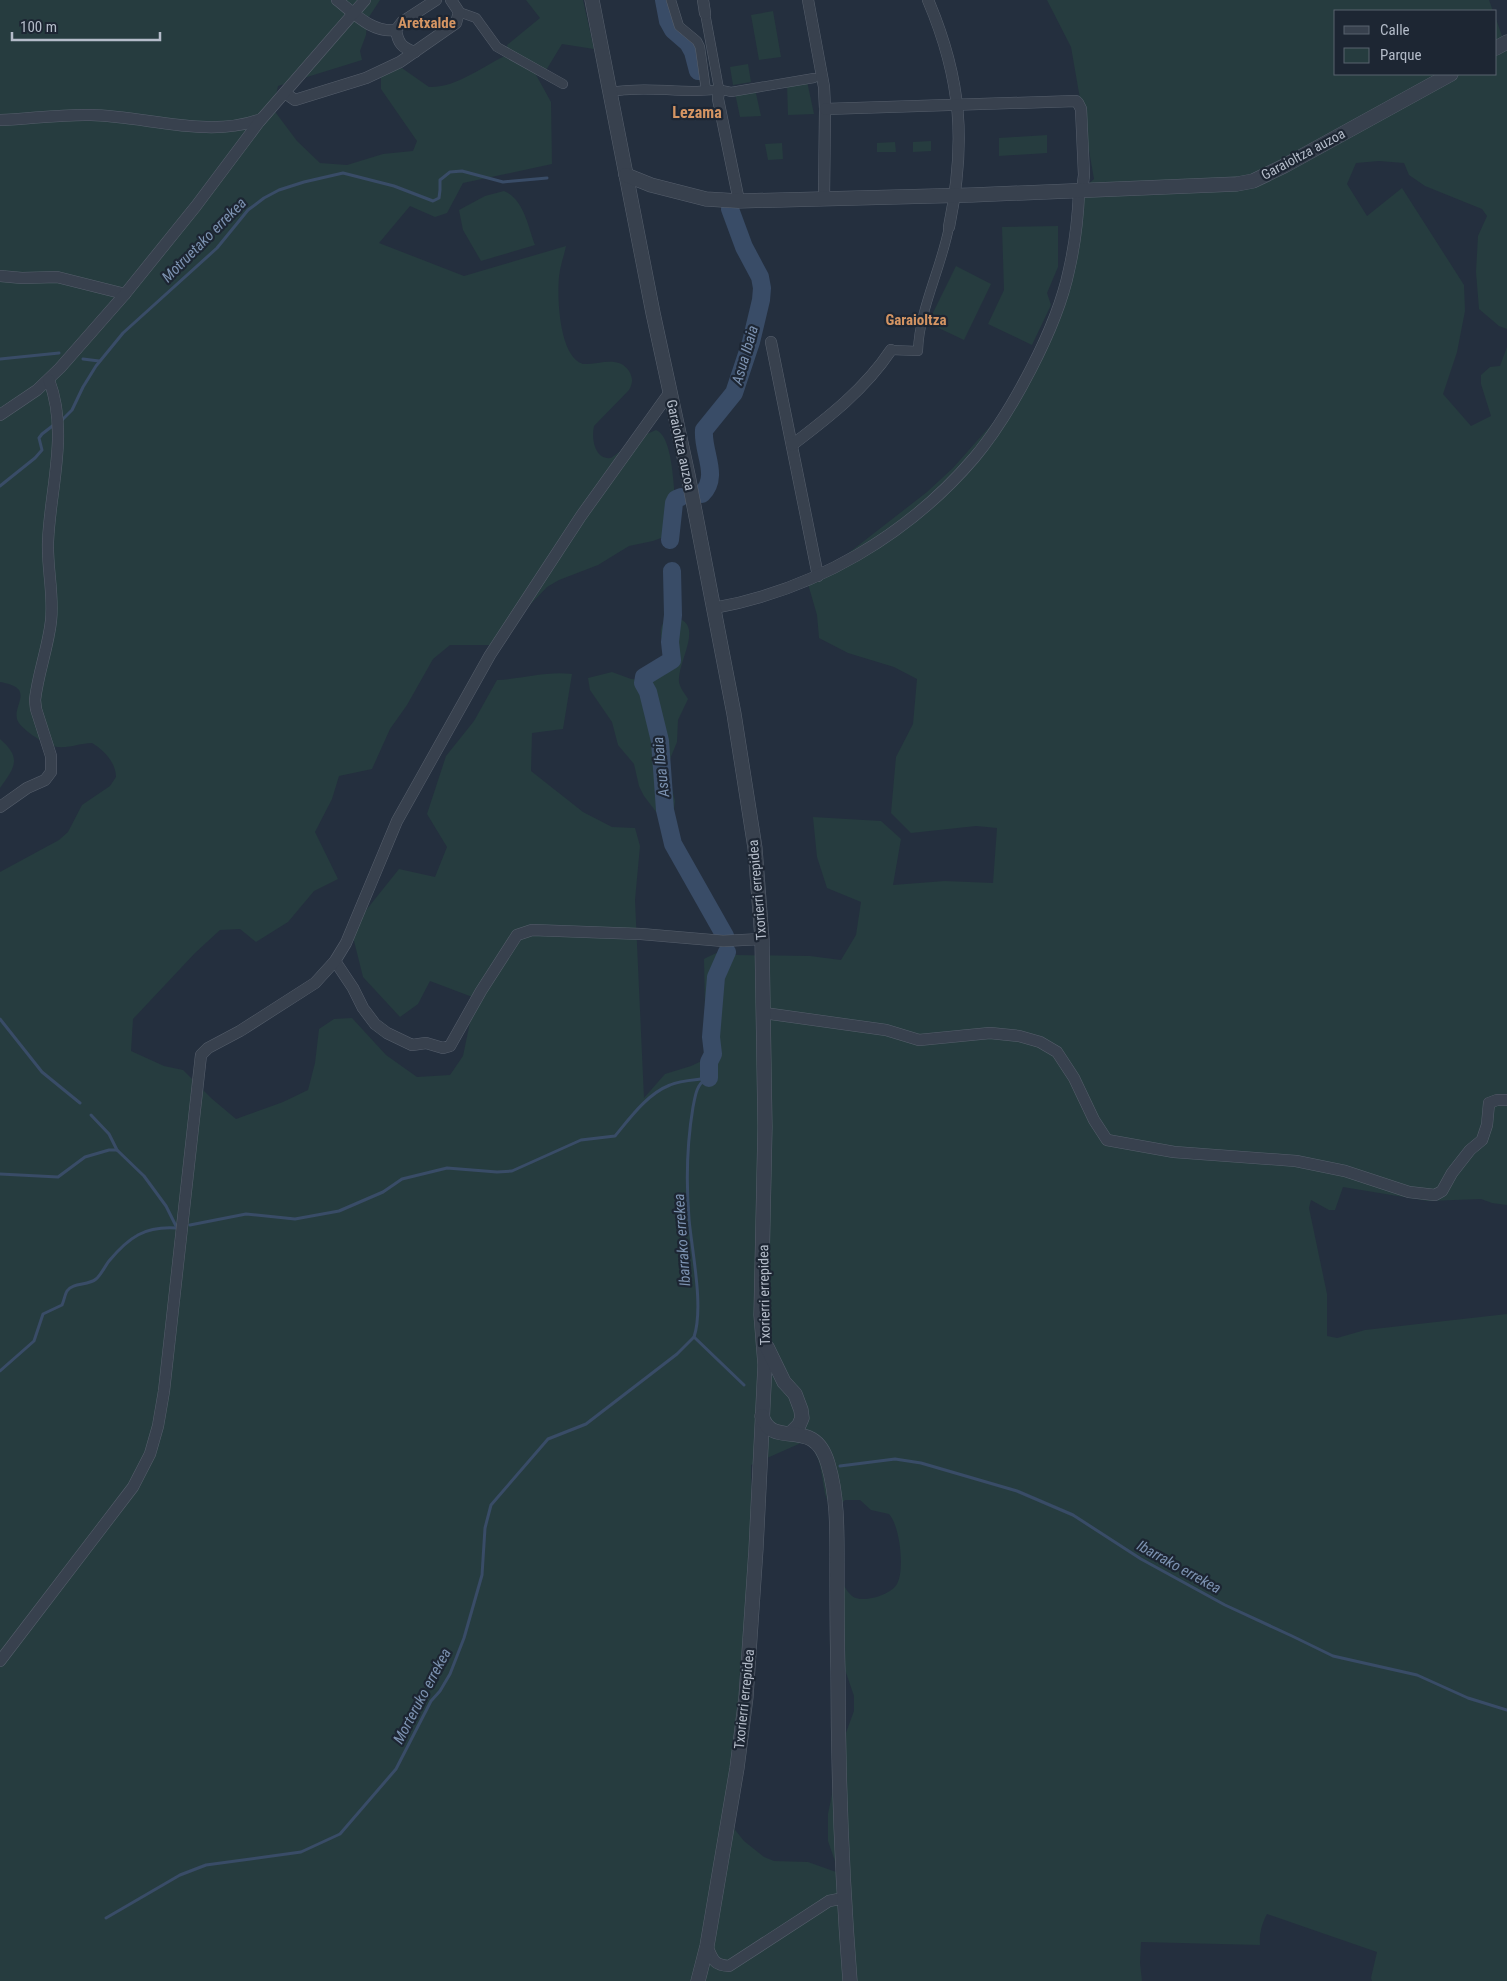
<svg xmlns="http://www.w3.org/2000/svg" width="1507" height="1981" viewBox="0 0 1507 1981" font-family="'Roboto Condensed',sans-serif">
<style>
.green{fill:#263c3f;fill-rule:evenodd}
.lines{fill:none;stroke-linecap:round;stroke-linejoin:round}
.stream{stroke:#394c67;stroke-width:3}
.river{stroke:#394c67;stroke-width:18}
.pedestrian-casing{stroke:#565f6c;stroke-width:10}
.minor-casing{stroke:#565f6c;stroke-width:12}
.tertiary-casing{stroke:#565f6c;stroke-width:15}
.pedestrian{stroke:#38414e;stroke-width:9}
.minor{stroke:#38414e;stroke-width:11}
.tertiary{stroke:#38414e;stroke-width:14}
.labels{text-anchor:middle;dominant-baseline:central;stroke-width:4.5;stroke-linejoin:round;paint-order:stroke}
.street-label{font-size:14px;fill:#b4bcc9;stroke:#1d2633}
.neighbourhood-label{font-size:15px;font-weight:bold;fill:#d59563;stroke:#1d2633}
.water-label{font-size:15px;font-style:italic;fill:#7c92b1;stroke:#1d2633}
.quarter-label{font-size:16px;font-weight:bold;fill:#d59563;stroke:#1d2633}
</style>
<rect width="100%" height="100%" fill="#242f3e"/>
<!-- green -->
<g class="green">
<path d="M0,0H380L367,20L366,35L360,51L362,60L278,86L273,109L297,141L320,163L347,165L383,154L413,151L417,141L381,89V69L399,66L429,87C457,88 484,65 509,54L507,45L540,18L526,0H583L594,49L562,44L545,72L535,73L551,102L552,164L463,183L447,213L435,217L410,206L379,243L464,276L566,246C564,256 560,266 559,277C557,297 559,357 583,364C599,365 618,355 629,371C633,378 633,383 629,390L594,426C591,439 595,460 611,458L640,437L656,430C672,436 673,481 675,498L671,504L669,535L653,541L629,546L598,565L559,580L547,587L526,609L501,645H450L433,659L407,705L390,729L372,769L339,776L332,799L315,832L338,879L314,891L288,922L256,942L240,929L220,930L195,953L133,1019L131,1051L164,1066L183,1070L211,1098L236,1119L283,1102L308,1090L315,1063L319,1029L334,1019L352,1018L386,1055L417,1077L450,1075L463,1056L475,998L430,981L418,1004L400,1017L363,977L351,929L399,869L435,877L447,847L427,814L446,756L474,721L497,680C522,679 546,671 572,674L563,729L532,733L531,771L583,812L612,827L635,828L640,846L635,900L644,1098L665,1074L691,1066L706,1059L704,959C715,954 725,947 736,955L810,956L841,960L856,935L861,902L827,888L817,857L813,817L881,821L901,839L893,885L945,881L993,883L997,828L976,826L911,833L891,813L896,757L913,724L917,679L894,667L848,653L819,638L817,615L806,577L846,555L927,492L953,468L1015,398L1066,292L1076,195L1094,179L1071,47L1047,0H1489L1493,11H1336V74H1496V19L1507,50V329L1499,326L1479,309L1476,272L1478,236L1487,216L1482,209L1425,186L1409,175L1404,163L1379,161L1356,163L1347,184L1367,216L1402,188L1464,285L1465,311L1457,352L1443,394L1471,426L1491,416L1481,384V375L1490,367L1500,366L1507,347V1205L1492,1203L1481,1199L1428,1201L1343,1187L1335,1210H1329L1311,1200L1309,1208L1327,1294V1336L1337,1338L1365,1330L1507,1314V1981H1372L1371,1978L1377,1952L1267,1914C1262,1923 1259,1934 1260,1945L1141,1942L1140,1963L1142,1981H0V872L59,840L68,832L82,805L110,786L116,777C116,763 104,750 92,743C79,743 66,750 53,746C44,744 19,728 17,719C13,704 36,688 0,682ZM801,1443C823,1446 821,1481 826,1497C828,1502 831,1507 833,1512L845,1500H860L871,1510L889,1514C900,1526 905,1570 897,1584C891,1595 862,1604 852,1596C847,1592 844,1585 841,1580L840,1655L854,1696V1711L843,1741L828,1814V1841L839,1873L808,1862L774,1861L764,1857L744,1841L724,1816L737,1734L740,1672L746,1615L748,1559L752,1516L751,1465Z"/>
<polygon points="773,11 781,57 759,60 751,15"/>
<polygon points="748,64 751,82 733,85 730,67"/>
<polygon points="807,81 814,114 788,115 787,84"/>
<polygon points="755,89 761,116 740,117 735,93"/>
<polygon points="1047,135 1047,153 999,156 999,138"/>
<polygon points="931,141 931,151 913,152 913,142"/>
<polygon points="895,142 896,152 877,152 877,143"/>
<polygon points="782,143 783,159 768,160 765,144"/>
<path d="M504,191C524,199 528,227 535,245L481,261L463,230L459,210L485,196Z"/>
<polygon points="1058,226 1058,267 1047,293 1051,305 1032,345 988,324 1004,290 1002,227"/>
<polygon points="956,266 991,284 964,340 928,323"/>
<path d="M671,617C708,620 677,661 679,682C680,688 685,694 688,699L678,720L677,742L668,764L669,776L675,801L672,824L660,817L644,796L639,786L634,764L618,745L612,722L590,690L588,678L612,672L631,679L641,680L645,672L667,662C665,646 652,626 671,617Z"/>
<path d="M0,739C22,758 15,767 0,788Z"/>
</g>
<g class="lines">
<!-- stream -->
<g class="stream">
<polyline points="0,359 59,353"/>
<polyline points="83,359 99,361"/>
<polyline points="61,421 72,410 83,387 96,366 123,333 217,248 248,210 264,198 279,190 304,182 343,173 394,186 433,201 439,198 440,190 440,180 450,172 462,171 503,182 547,178"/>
<polyline points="0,486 35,458 42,450 39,438 42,434 55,424"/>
<polyline points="0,1019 42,1072 80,1103"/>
<path d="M705,1080C696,1085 695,1098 693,1107C687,1143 686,1182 689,1219C692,1252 704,1307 694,1337L744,1385"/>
<polyline points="91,1115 109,1134 117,1150"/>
<polyline points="0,1174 58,1177 85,1157 109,1150 117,1150 144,1176 166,1206 177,1228"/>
<path d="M190,1225L246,1214L295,1219L339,1211L383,1192L402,1179L447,1168L497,1172L512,1171L581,1140L615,1136C630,1118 647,1094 670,1085C681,1080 697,1080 709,1078"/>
<path d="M0,1371L34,1341L43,1314L62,1305C64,1301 65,1294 67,1291C73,1282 88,1286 96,1279C101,1275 105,1266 109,1261C129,1237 145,1226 176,1228"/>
<polyline points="840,1466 895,1459 921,1463 1017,1491 1073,1515 1141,1559 1225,1605 1292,1636 1333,1656 1417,1675 1468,1698 1507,1710"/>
<polyline points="106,1918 180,1875 206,1865 301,1852 340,1834 396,1769 431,1701 440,1691 450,1674 464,1638 482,1575 485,1528 491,1505 548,1439 586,1424 677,1354 694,1337"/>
</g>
<!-- river -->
<g class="river">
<polyline points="664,0 668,21 673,30 688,43 693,52 698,71"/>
<path d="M702,494C720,476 702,452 704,430L734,393L751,342L761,300L762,288L760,277L744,247L730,209"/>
<polyline points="670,540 674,503 676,499 681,497"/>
<polyline points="672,571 673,615 670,642 672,660 644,677 643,683 648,692 660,741 665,810 673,844 725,936"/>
<polyline points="709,1078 709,1062 713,1054 711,1037 716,977 727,952"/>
</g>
<!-- pedestrian casing -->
<g class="pedestrian-casing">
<g id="pedestrian">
<polyline points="671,0 679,26 697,41 700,47 706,90"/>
<polyline points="459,12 476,18 497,47 563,84"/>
<polyline points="705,13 719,89"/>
<path d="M618,91C643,87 667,91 692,91C706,91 718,88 731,92L814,78"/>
<path d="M891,350L918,351C919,310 941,269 949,227"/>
</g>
</g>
<!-- minor casing -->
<g class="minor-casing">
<g id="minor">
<path d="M337,0C355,14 372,33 396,30"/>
<polyline points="703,0 705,13"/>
<polyline points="808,0 824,87 825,109 824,199"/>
<path d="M928,0C962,80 966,143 949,227"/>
<path d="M415,52C402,48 398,43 396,30L402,22L436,0"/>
<polyline points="719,89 718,99 739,201"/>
<polyline points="285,93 295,100 366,78 400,62 456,23 459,12 451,0"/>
<polyline points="825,109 1076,101 1078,103 1081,109 1084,175 1082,191"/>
<path d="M0,120C30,119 61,114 91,115C146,116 209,139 261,119"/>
<polyline points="0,276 22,278 57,277 125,294"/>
<polyline points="771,342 818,576"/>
<polyline points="0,415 37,390 60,368 125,294 196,206 259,122 365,0"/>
<path d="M792,445C829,417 865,389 891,350"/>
<path d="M714,608C815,590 908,535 974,458C997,431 1015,400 1031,369C1047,338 1062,304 1069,270C1075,244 1078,218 1079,192"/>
<path d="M0,807L27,788L45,780L51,772V756L36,709L35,700C38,673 48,648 51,621C54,595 47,568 48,542C50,488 69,433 49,380"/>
<polyline points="335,961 353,988 363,1008 375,1024 387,1033 412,1045 426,1043 443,1048 450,1046 481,991 517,935 532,930 641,934 723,941 762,939"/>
<polyline points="764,1013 886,1030 919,1040 990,1033 1019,1036 1040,1042 1057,1052 1074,1078 1094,1120 1107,1140 1174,1152 1296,1161 1345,1171 1409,1192 1435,1195 1442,1191 1452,1173 1470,1150 1482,1140 1487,1125 1489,1103 1497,1100 1507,1100"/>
<polyline points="0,1661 133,1487 150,1454 158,1426 164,1391 201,1055 208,1048 240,1031 315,983 335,961 346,943 397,821 490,655 581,516 670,392"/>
<path d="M707,1946C713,1959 713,1965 729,1966L829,1901L844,1898"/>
</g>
</g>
<!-- tertiary casing -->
<g class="tertiary-casing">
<g id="tertiary">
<polyline points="592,0 653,313 688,475 734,714 755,848 762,939 765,1127 761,1315 765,1365 756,1549 746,1697 737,1768 707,1946 698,1981"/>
<polyline points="1496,48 1507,42"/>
<polyline points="626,175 651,185 706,199 739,201 972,195 1237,184 1253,181 1284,166 1451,74"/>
<polyline points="767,1347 784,1382 795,1394 801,1410 802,1418 799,1425 791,1433"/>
<path d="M762,1416C773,1451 814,1414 828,1464C838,1497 837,1534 837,1569C837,1603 837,1637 838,1671C838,1775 842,1878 850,1981"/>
</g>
</g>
<!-- pedestrian -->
<use href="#pedestrian" class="pedestrian"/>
<!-- minor -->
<use href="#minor" class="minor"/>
<!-- tertiary -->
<use href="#tertiary" class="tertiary"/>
</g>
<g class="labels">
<!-- street labels -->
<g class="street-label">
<text transform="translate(1303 154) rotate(-28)">Garaioltza auzoa</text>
<text transform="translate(681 445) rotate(78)">Garaioltza auzoa</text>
<text transform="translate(757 890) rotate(-95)">Txorierri errepidea</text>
<text transform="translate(764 1295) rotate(-91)">Txorierri errepidea</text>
<text transform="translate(744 1699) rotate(-84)">Txorierri errepidea</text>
</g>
<!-- neighbourhood labels -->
<g class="neighbourhood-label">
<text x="427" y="23">Aretxalde</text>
<text x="916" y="320">Garaioltza</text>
</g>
<!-- water labels -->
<g class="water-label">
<text transform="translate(204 240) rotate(-45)">Motruetako errekea</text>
<text transform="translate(745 355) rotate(-74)">Asua Ibaia</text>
<text transform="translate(661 767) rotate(-96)">Asua Ibaia</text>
<text transform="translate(682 1240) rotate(-94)">Ibarrako errekea</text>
<text transform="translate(1179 1567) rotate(29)">Ibarrako errekea</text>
<text transform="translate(422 1696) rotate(-62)">Morteruko errekea</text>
</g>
<!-- quarter labels -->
<g class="quarter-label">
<text x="697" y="112">Lezama</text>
</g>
</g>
<!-- legend -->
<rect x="1334" y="10" width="162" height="65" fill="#1d2633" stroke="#59626f"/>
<rect x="1344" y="26" width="25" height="8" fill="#38414e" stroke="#59626f"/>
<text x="1380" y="35" font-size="15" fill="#b4bcc9">Calle</text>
<rect x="1344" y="48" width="25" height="15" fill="#263c3f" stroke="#59626f"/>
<text x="1380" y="60" font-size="15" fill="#b4bcc9">Parque</text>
<!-- scale -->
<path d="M12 32v8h148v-8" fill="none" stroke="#b4bcc9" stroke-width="2.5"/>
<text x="20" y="32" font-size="15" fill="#b4bcc9" stroke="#1d2633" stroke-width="4" paint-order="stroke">100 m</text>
</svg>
